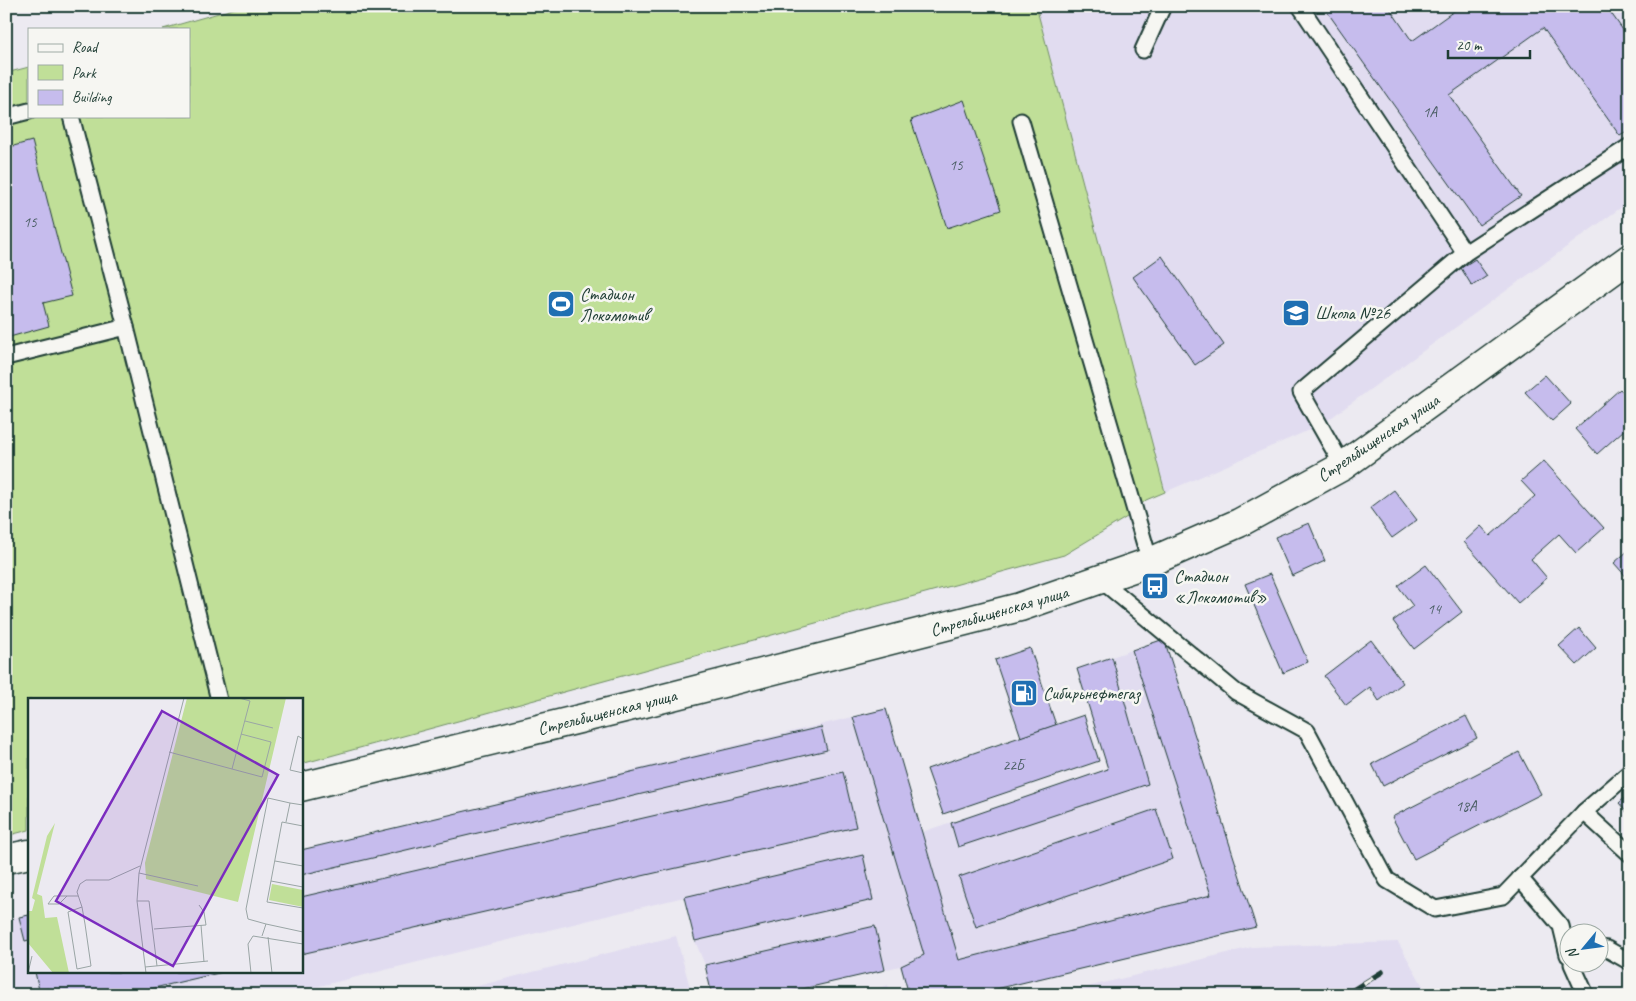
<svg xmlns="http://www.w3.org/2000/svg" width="1636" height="1001" viewBox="0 0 1636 1001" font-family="Caveat,sans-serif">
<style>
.built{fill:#e1dcf0}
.green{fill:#c0df98;stroke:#708e66}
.building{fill:#c6bced;stroke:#1f3d34}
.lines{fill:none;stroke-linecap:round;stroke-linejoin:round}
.service-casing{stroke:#1f3d34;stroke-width:19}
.secondary-casing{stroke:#1f3d34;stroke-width:31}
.service{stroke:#f6f6f2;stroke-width:15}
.secondary{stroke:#f6f6f2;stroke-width:28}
.rail-casing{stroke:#1f3d34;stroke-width:5.5}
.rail{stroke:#f6f6f2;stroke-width:4;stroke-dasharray:11;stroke-linecap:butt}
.labels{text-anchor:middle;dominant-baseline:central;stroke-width:5;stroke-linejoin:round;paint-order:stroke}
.number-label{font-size:15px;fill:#495d62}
.poi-label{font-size:18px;fill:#1f3d34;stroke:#f6f6f2;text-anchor:start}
.street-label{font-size:18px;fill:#1f3d34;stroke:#f6f6f2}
.inset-road{fill:none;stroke:#9aa5a5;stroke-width:1}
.view{fill:#7b2cbf;fill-opacity:0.15;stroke:#7b2cbf;stroke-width:2.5}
.inset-edge{fill:none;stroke:#1f3d34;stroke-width:2.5}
</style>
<rect width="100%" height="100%" fill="#eceaf1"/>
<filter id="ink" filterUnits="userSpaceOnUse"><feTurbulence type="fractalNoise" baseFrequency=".02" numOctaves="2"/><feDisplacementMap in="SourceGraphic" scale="10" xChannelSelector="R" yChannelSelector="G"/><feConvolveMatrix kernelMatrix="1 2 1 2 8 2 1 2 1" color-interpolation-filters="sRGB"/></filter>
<g filter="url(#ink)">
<!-- built -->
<g class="built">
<polygon points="1036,6 1630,6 1630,201 1321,425 1165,492"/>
<polygon points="1164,639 1256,927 909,995 900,966 776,995 712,995 705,965 695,941 684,897 283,995 6,995 6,920 29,915 29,972 301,972 301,850 886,709 922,832 1108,769 1077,669"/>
<polygon points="676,936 692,995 442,995"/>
<polygon points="1398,942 1428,995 1054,995 1252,947"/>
<polygon points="888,985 891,995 858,995"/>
</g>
<!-- green -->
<polygon class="green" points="243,6 1036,6 1165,492 1146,500 1127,517 1064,555 301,764 301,700 29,700 29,830 6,836 6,73 29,67 29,116 189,116 189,29 163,29"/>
<!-- building -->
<g class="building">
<polygon points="1323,6 1388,6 1412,41 1461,6 1606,6 1630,40 1630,130 1620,136 1543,28 1449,95 1521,196 1479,225"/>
<polygon points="964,100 1001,210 947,228 911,120"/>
<polygon points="32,141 72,296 43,303 49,326 6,338 6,148"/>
<polygon points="1162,256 1224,345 1195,365 1133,277"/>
<polygon points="1475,259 1487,276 1472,286 1461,268"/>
<polygon points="1545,375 1571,404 1552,421 1525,392"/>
<polygon points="1620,389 1630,399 1630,436 1624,430 1597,454 1575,429"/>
<polygon points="1544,461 1604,528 1576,553 1559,534 1531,559 1547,578 1518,603 1464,542 1481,526 1490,536 1535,496 1521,481"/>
<polygon points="1394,490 1417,520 1392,538 1370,508"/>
<polygon points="1309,523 1325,561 1292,576 1275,537"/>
<polygon points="1630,549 1630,581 1614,563"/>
<polygon points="1426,565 1462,612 1414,649 1393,621 1413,606 1398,586"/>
<polygon points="1270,574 1308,662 1283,673 1245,584"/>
<polygon points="1579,628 1596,648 1577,665 1559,646"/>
<polygon points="1164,639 1256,927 971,995 909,995 901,966 924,955 853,717 886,709 959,960 1211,895 1132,650"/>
<polygon points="1371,640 1403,683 1379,701 1370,687 1346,705 1324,676"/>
<polygon points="1030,648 1056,725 1021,737 995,660"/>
<polygon points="1112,657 1148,784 958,847 951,823 1108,769 1077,669"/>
<polygon points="1084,715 1099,761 943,814 927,769"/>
<polygon points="1466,716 1477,738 1383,786 1372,764"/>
<polygon points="821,727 827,750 301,875 301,850"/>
<polygon points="1519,752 1541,794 1414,859 1392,817"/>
<polygon points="843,772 856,827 301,954 301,897"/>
<polygon points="1630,793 1630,816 1619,803"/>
<polygon points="1156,809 1173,859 976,927 959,877"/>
<polygon points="863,855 873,900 695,941 684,897"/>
<polygon points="29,915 29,940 25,941 19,917"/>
<polygon points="875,926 885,970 776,995 712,995 705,965"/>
<polygon points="35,972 223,972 137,992 138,995 51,995 49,988 39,990"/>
</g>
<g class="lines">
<!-- service casing -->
<g class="service-casing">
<g id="service">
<polyline points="1300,6 1465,253"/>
<polyline points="1143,50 1163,6"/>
<polyline points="71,116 126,327"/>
<polyline points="6,117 29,111"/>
<polyline points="1021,121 1150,562"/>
<polyline points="6,357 126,327 219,700"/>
<polyline points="1343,466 1301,392 1465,253 1630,146"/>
<polyline points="1102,581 1236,692 1307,731 1387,880 1435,909 1503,896 1584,812 1630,772"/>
<polyline points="1584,812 1630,854"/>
<polyline points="1520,878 1561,926 1568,955"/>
<polyline points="1598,948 1607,949 1630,962"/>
<polyline points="1572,964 1586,995"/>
</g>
</g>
<!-- secondary casing -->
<g class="secondary-casing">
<g id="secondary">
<polyline points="301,787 641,704 1020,607 1150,562 1239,523 1343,466 1630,258"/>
<polyline points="6,859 29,854"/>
</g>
</g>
<!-- service -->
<use href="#service" class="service"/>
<!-- secondary -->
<use href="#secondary" class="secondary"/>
<!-- rail casing -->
<g class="rail-casing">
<polyline id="rail" points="1345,995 1382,972"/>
</g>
<!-- rail -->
<use href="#rail" class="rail"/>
</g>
</g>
<!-- icons -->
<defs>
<g id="stadium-square" transform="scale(1.4375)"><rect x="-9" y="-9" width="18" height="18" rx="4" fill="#1f6fb2" stroke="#f6f6f2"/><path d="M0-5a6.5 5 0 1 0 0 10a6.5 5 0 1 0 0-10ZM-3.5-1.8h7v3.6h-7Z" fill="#fff"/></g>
<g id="school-square" transform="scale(1.4375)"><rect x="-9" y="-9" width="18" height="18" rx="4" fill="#1f6fb2" stroke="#f6f6f2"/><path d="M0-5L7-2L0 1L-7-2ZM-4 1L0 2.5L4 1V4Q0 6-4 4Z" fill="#fff"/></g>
<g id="bus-square" transform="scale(1.4375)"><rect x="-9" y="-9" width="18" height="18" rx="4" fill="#1f6fb2" stroke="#f6f6f2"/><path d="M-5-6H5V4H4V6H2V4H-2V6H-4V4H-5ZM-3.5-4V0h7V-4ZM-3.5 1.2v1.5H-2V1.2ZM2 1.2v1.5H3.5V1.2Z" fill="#fff"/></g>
<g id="fuel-square" transform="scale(1.4375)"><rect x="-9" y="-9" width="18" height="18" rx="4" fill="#1f6fb2" stroke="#f6f6f2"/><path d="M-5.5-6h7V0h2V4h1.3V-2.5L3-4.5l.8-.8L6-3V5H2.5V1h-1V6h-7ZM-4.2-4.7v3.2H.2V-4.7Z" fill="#fff"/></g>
</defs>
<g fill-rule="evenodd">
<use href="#stadium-square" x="561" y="304"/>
<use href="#school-square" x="1296" y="313"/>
<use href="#bus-square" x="1155" y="586"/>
<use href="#fuel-square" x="1024" y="693"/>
</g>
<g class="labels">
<!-- number labels -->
<g class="number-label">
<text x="1430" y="112">1А</text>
<text x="956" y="165">15</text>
<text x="30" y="222">15</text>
<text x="1434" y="609">14</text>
<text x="1013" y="765">22Б</text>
<text x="1466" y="806">18А</text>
</g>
<!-- poi labels -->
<g class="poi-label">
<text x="580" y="294">Стадион<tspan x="580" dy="21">Локомотив</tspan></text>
<text x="1315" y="313">Школа №26</text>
<text x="1174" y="576">Стадион<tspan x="1174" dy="21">«Локомотив»</tspan></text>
<text x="1043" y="693">Сибирьнефтегаз</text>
</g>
<!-- street labels -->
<g class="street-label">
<text transform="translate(1378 438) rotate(-34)">Стрельбищенская улица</text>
<text transform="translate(999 611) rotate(-16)">Стрельбищенская улица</text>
<text transform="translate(607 712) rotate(-14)">Стрельбищенская улица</text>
</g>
</g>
<!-- overview -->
<g transform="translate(28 698)">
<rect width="275" height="275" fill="#eceaf1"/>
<path d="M159,0H258L210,204L118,181L117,165ZM27,125L9,196L14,198L17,220L29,219L41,275H25L0,245L1,213H4L7,202L4,200L19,138ZM244,186L275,192V209L241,202Z" fill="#c0df98"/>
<path class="inset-road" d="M217,23L245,30M275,41L270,38L262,72L275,75M141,54L204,71L222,3L211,0M204,71L234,79L243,44L213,36M258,124L262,105L275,107M275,128L254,124L239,204L275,210M247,163L275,168M111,175L170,188M243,183L275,189M39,198L31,206H20L26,198H50M109,203H121L129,268M54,209L40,214L49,271L63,268L57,226L54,209L49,194L52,186L58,182H81L112,168M238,226L220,221L218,211L227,165L240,100L262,105M173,227L176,264M126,231L178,227L176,214L171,207M234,238L238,226L275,234M240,239L244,275M117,269L180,263M0,275L4,258M118,275L109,203L111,175L156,0M223,275L220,246L225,238L275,246"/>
<path class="view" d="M134,13L250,77L145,268L28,203Z"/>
<rect width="275" height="275" class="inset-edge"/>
</g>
<!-- margin -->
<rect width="1636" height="1001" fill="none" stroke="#f6f6f2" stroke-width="25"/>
<rect x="12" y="12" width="1611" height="976" fill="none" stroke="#1f3d34" stroke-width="2" filter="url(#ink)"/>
<!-- legend -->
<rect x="28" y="28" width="162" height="90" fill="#f6f6f2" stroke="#a0aca6"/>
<rect x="38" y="44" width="25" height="8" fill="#f6f6f2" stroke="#a0aca6"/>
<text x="72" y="52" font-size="15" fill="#1f3d34">Road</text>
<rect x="38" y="65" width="25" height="15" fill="#c0df98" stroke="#a0aca6"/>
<text x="72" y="78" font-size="15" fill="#1f3d34">Park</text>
<rect x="38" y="90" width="25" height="15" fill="#c6bced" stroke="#a0aca6"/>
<text x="72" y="102" font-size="15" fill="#1f3d34">Building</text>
<!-- north arrow -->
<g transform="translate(1584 948) rotate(241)"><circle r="24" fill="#f6f6f2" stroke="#a0aca6"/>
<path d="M0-4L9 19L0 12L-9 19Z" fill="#1f6fb2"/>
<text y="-8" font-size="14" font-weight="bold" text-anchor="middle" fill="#1f3d34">N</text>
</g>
<!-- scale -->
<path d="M1448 50v8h82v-8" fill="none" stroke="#1f3d34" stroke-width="2.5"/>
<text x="1456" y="50" font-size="15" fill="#1f3d34" stroke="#f6f6f2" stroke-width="4" paint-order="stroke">20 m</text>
</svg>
